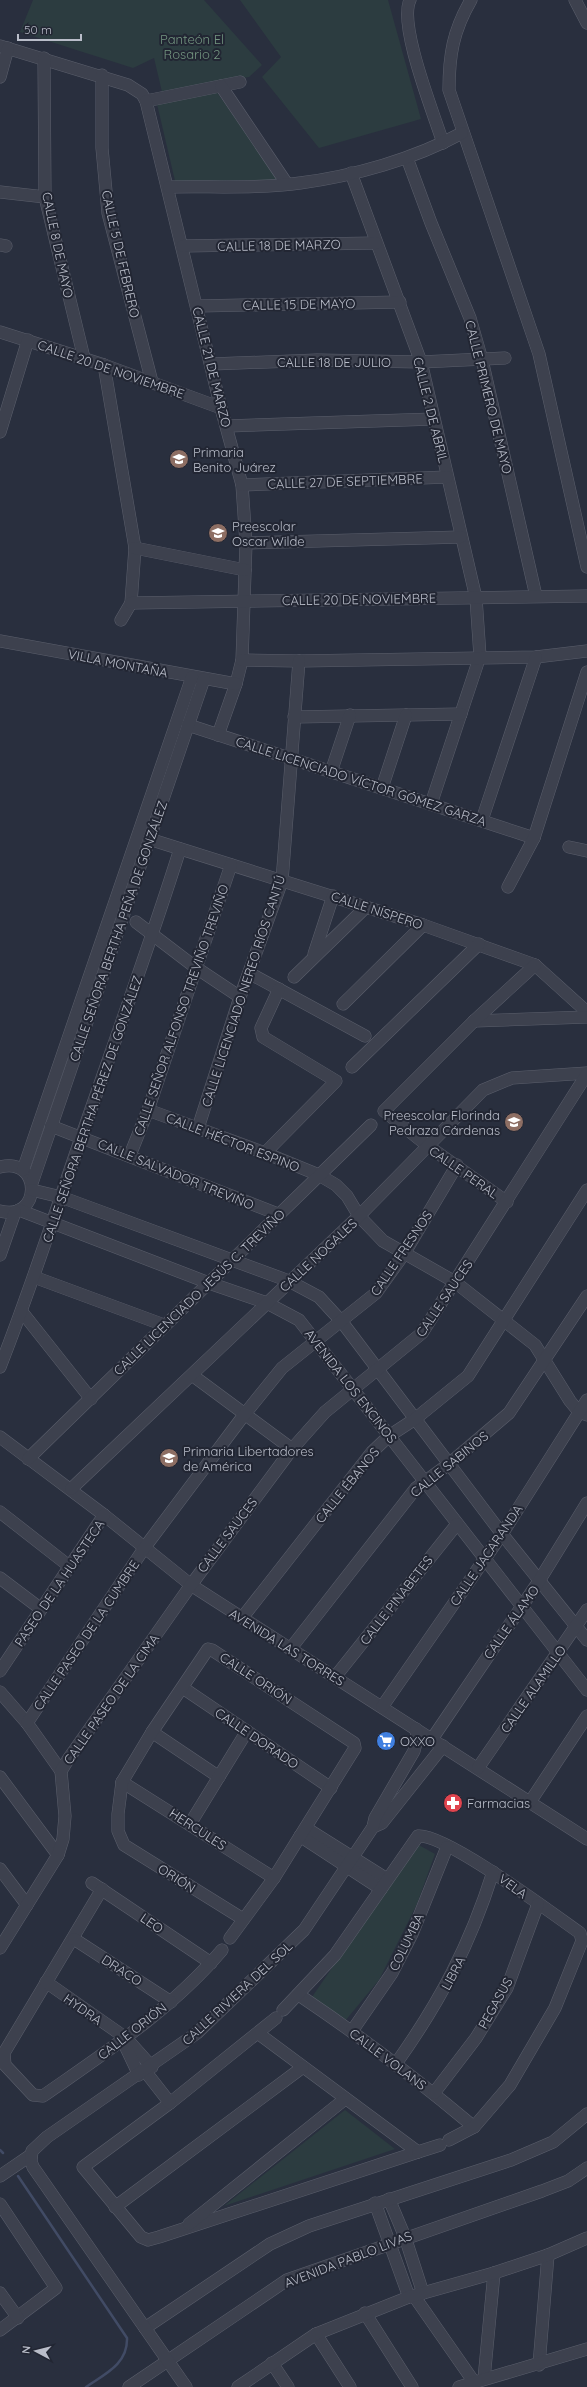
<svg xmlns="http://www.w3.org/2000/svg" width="587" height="2387" viewBox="0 0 587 2387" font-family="Quicksand,sans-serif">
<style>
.green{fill:#2c3c40}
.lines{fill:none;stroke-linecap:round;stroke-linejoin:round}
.stream{stroke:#414b65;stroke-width:2.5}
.minor-casing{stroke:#5b5f6c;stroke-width:13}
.minor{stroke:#3d414e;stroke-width:12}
.labels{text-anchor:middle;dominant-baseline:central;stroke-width:4;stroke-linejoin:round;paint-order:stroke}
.park-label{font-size:13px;fill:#749681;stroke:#222633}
.street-label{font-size:13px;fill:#b9bdc9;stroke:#222633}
.poi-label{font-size:13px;fill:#b9bdc9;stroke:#222633;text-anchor:start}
</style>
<rect width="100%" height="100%" fill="#292f3e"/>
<!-- green -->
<g class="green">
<polygon points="33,0 204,0 262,65 249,77 162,92 154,58 133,68 20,32"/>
<polygon points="240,0 388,0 421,119 319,148 262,77 281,57"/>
<polygon points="216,91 279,180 175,181 157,104"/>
<polygon points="417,1844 435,1854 417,1904 379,1980 345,2021 312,1997"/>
<polygon points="345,2110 395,2149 224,2206"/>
</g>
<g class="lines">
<!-- stream -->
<g class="stream">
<polyline points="0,2150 3,2153"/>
<path d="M18,2176L127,2338C128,2364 105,2374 86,2387"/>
</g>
<!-- minor casing -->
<g class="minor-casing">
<g id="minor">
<path d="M410,0C398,25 434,114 443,143"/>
<path d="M471,0C453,31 449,55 449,90L539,354L587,567"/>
<polyline points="575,0 587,23"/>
<polyline points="0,46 128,85 142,94 146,101 240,82"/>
<polyline points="44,58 45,197 84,358"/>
<polyline points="102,75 102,148 108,213 152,382"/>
<polyline points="0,77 8,48"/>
<polyline points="221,86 287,184"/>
<polyline points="146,101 221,408 242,485 246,543 242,660 236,684 218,735"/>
<polyline points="407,158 431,223 470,318 482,360 536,596"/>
<polyline points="351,173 421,362 476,598 480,656 431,804"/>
<path d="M169,187C211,186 258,189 300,183C354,176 414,159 462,133"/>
<polyline points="0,192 45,197"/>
<polyline points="0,245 6,246"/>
<polyline points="183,246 376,243"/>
<polyline points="198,306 400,302"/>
<polyline points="0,332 104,365 221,408"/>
<polyline points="212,364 317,360 421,362 505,358"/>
<polyline points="104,365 135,548 131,603 121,620"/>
<polyline points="227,426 434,419"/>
<polyline points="0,432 28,340"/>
<polyline points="242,485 447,477"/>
<polyline points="246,543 461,537"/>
<polyline points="135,548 245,570"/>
<polyline points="131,603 587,596"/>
<polyline points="0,641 236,684"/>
<polyline points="242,660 299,661 536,657 587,651"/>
<polyline points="294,717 461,714"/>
<polyline points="188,725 534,838"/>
<polyline points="331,772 350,715"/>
<polyline points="382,788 406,715"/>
<polyline points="482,820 536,657"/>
<polyline points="149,839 423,925 535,965 587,1012"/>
<polyline points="569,847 587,851"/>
<polyline points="508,887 534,838 587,672"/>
<polyline points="136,922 195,967 240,997"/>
<polyline points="314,954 333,896"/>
<polyline points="249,973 365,1036"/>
<polyline points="294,977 366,907"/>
<polyline points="343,1004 423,925"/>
<polyline points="474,1021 587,1017"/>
<polyline points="352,1067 479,944"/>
<polyline points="148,1110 265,1153 319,1175 336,1185 347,1196 359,1216 383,1241 455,1282 535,1345 570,1401 579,1412 587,1415"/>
<polyline points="51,1126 278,1214"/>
<polyline points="198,1128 240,997 282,881 299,661"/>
<polyline points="265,1153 336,1081 263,1037 261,1028 279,989"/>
<polyline points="130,1155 148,1110 231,865"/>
<path d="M0,1167C42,1156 42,1222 0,1211"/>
<polyline points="23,1170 192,677"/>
<polyline points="32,1183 204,679"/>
<polyline points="32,1190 61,1197 289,1281 319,1297 342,1322 502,1534 587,1640"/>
<polyline points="507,1202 428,1146 384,1111 474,1021 535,965"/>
<polyline points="19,1210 209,1283 267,1303 299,1320 587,1690"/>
<polyline points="0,1255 15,1212"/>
<polyline points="34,1277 164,1325"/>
<polyline points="22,1312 91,1399"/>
<path d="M0,1367C30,1291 55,1213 82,1135C115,1040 150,945 180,849"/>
<polyline points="192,1375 292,1449"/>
<polyline points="0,1437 104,1515 191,1585 587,1839"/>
<polyline points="28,1459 371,1125"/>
<polyline points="71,1489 359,1216 483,1090 512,1078 587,1073"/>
<polyline points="0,1512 69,1566"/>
<polyline points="0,1578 41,1609"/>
<polyline points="242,1618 372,1452 389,1436 415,1419 468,1376 587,1190"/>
<polyline points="291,1648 416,1488 449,1464 509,1413 587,1296"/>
<polyline points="0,1671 104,1515"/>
<polyline points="335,1677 457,1524"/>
<polyline points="183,1688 331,1788"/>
<polyline points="0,1692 27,1723 61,1771"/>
<polyline points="382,1707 502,1534 587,1400"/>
<polyline points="27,1723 145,1547 244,1415 282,1368 376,1293 404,1254 457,1165"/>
<polyline points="152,1732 219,1777"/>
<polyline points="432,1739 539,1581 587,1503"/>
<polyline points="478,1768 587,1610"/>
<polyline points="0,1777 58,1855"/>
<polyline points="122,1782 274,1878"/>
<polyline points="530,1802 587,1716"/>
<polyline points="190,1824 247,1731"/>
<polyline points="373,1827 382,1823 443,1746"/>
<polyline points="306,1828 387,1879"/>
<polyline points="300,1836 381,1889"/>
<polyline points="0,1869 27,1905"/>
<polyline points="92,1883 211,1963"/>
<path d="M102,1889L4,2053L5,2065L33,2095L43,2096C106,2052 172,2009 222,1950"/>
<polyline points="230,1938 274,1878 355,1748 354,1743 212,1650 208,1649 152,1732 122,1782 118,1814 118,1831 124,1845 243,1919"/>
<polyline points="74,1939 171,2002"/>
<polyline points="0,1948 58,1855 63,1839 65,1816 61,1771 69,1758 191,1585 292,1449 325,1412 422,1333 587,1074"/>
<polyline points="46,1982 126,2038 152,2067"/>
<path d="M299,1995C360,2036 418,2080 474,2127"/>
<path d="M283,2010L335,1955L418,1836C445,1833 553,1914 580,1933L582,1941L555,2008L510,2085L474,2127L449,2140"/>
<polyline points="352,2031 392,1973 412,1934 447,1847"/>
<polyline points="259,2034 418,2152 159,2237 148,2240 141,2237 83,2167 170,2103 276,2018"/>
<polyline points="120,2035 139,2075"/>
<path d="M395,2065C440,2002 470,1945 493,1872"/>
<polyline points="145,2071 170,2103"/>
<polyline points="434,2093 476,2038 507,1988 538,1904"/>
<polyline points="418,2152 440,2145"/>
<polyline points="0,2176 31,2155"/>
<polyline points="389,2199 405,2237 423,2293"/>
<polyline points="375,2203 409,2297"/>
<polyline points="0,2204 56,2288 0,2330"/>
<polyline points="115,2207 303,2067"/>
<polyline points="189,2224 345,2099"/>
<polyline points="0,2293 18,2318"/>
<polyline points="414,2296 474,2382"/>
<polyline points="365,2313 412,2387"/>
<polyline points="145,2328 270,2244 309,2226 511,2160 553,2142 587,2114"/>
<polyline points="316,2334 350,2387"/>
<polyline points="272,2363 288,2387"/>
<polyline points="539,2365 548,2255"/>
<polyline points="484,2379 494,2273"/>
<polyline points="129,2387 287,2280 542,2191 568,2181 587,2168"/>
<polyline points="186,2387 33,2167 31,2161 32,2151 47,2137 197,2033 304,1930 373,1827 375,1818 414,1751 417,1739 416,1729"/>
<polyline points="238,2387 316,2334 409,2297 494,2273 548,2255 587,2238"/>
<polyline points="459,2387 587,2349"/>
</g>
</g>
<!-- minor -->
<use href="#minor" class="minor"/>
</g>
<!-- icons -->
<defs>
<g id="school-disc" transform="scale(1)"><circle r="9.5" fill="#8d6e63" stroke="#222633"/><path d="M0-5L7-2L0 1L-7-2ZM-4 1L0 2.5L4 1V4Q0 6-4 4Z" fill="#fff"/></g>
<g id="supermarket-disc" transform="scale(1)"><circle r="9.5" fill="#3f7fe0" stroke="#222633"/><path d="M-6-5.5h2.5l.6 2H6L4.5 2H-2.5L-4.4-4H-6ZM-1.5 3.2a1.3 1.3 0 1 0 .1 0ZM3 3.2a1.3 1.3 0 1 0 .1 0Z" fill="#fff"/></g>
<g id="pharmacy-disc" transform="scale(1)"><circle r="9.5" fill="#e0444e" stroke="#222633"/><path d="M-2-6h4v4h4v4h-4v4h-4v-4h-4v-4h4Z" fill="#fff"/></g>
</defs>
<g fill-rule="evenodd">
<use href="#school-disc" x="179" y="459"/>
<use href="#school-disc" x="218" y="533"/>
<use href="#school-disc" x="514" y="1122"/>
<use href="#school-disc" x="169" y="1458"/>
<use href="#supermarket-disc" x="386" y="1741"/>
<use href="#pharmacy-disc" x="453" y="1803"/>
</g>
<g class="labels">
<!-- park labels -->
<g class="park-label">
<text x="192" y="39">Panteón El<tspan x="192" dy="15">Rosario 2</tspan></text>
</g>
<!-- street labels -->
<g class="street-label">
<text transform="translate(58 245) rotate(78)">CALLE 8 DE MAYO</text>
<text transform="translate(279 245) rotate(-1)">CALLE 18 DE MARZO</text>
<text transform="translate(121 254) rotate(77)">CALLE 5 DE FEBRERO</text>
<text transform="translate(299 304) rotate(-1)">CALLE 15 DE MAYO</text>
<text x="334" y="362">CALLE 18 DE JULIO</text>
<text transform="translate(212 367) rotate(76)">CALLE 21 DE MARZO</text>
<text transform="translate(111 369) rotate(19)">CALLE 20 DE NOVIEMBRE</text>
<text transform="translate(489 397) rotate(76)">CALLE PRIMERO DE MAYO</text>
<text transform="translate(431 410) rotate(76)">CALLE 2 DE ABRIL</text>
<text transform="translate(345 481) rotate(-2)">CALLE 27 DE SEPTIEMBRE</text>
<text transform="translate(359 599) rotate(-1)">CALLE 20 DE NOVIEMBRE</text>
<text transform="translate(118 663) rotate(11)">VILLA MONTAÑA</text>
<text transform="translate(361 781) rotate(18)">CALLE LICENCIADO VÍCTOR GÓMEZ GARZA</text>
<text transform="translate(377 910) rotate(18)">CALLE NÍSPERO</text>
<text transform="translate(118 931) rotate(-71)">CALLE SEÑORA BERTHA PEÑA DE GONZÁLEZ</text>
<text transform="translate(243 991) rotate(-72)">CALLE LICENCIADO NEREO RÍOS CANTÚ</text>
<text transform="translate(181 1010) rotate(-71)">CALLE SEÑOR ALFONSO TREVIÑO TREVIÑO</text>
<text transform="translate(92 1109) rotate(-71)">CALLE SEÑORA BERTHA PÉREZ DE GONZÁLEZ</text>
<text transform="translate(233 1142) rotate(21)">CALLE HÉCTOR ESPINO</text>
<text transform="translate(464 1172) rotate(35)">CALLE PERAL</text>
<text transform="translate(176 1174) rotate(22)">CALLE SALVADOR TREVIÑO</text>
<text transform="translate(401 1253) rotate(-56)">CALLE FRESNOS</text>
<text transform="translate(318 1255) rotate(-43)">CALLE NOGALES</text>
<text transform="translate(199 1292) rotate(-44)">CALLE LICENCIADO JESÚS C. TREVIÑO</text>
<text transform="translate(444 1298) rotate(-56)">CALLE SAUCES</text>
<text transform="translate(351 1386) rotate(52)">AVENIDA LOS ENCINOS</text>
<text transform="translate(449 1464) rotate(-39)">CALLE SABINOS</text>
<text transform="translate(347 1485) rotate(-51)">CALLE ÉBANOS</text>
<text transform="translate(227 1535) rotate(-53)">CALLE SAUCES</text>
<text transform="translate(486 1555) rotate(-56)">CALLE JACARANDA</text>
<text transform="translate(59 1583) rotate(-56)">PASEO DE LA HUASTECA</text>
<text transform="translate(396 1600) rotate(-52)">CALLE PINABETES</text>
<text transform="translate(511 1622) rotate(-55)">CALLE ÁLAMO</text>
<text transform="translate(86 1635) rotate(-56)">CALLE PASEO DE LA CUMBRE</text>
<text transform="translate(287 1647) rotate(32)">AVENIDA LAS TORRES</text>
<text transform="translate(256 1678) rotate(33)">CALLE ORIÓN</text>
<text transform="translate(533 1689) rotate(-55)">CALLE ALAMILLO</text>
<text transform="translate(111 1699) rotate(-55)">CALLE PASEO DE LA CIMA</text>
<text transform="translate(257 1738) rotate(34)">CALLE DORADO</text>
<text transform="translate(198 1829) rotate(33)">HERCULES</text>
<text transform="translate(177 1878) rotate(32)">ORIÓN</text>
<text transform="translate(513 1886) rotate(36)">VELA</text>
<text transform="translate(152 1923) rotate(34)">LEO</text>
<text transform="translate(406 1942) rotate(-64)">COLUMBA</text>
<text transform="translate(122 1970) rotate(33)">DRACO</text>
<text transform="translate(453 1973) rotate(-62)">LIBRA</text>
<text transform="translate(237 1993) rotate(-43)">CALLE RIVIERA DEL SOL</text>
<text transform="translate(495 2003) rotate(-61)">PEGASUS</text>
<text transform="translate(83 2009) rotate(35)">HYDRA</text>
<text transform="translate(132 2031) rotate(-38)">CALLE ORIÓN</text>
<text transform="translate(388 2059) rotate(37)">CALLE VOLANS</text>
<text transform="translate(348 2259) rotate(-21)">AVENIDA PABLO LIVAS</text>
</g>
<!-- poi labels -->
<g class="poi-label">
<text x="193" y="452">Primaria<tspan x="193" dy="15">Benito Juárez</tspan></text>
<text x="232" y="526">Preescolar<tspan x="232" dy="15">Oscar Wilde</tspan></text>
<text x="500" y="1115" text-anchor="end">Preescolar Florinda<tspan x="500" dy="15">Pedraza Cárdenas</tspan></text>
<text x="183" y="1451">Primaria Libertadores<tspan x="183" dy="15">de América</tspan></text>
<text x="400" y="1741">OXXO</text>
<text x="467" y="1803">Farmacias</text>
</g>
</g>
<!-- north arrow -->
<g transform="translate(36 2351) rotate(277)" stroke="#222633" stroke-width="3" paint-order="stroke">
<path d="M0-3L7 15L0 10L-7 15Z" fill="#b9bdc9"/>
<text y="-6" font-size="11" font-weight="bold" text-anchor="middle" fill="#b9bdc9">N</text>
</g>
<!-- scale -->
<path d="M18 34v6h63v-6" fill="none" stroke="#b9bdc9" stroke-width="2"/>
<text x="24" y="34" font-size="12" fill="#b9bdc9" stroke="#222633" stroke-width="3" paint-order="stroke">50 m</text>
</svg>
